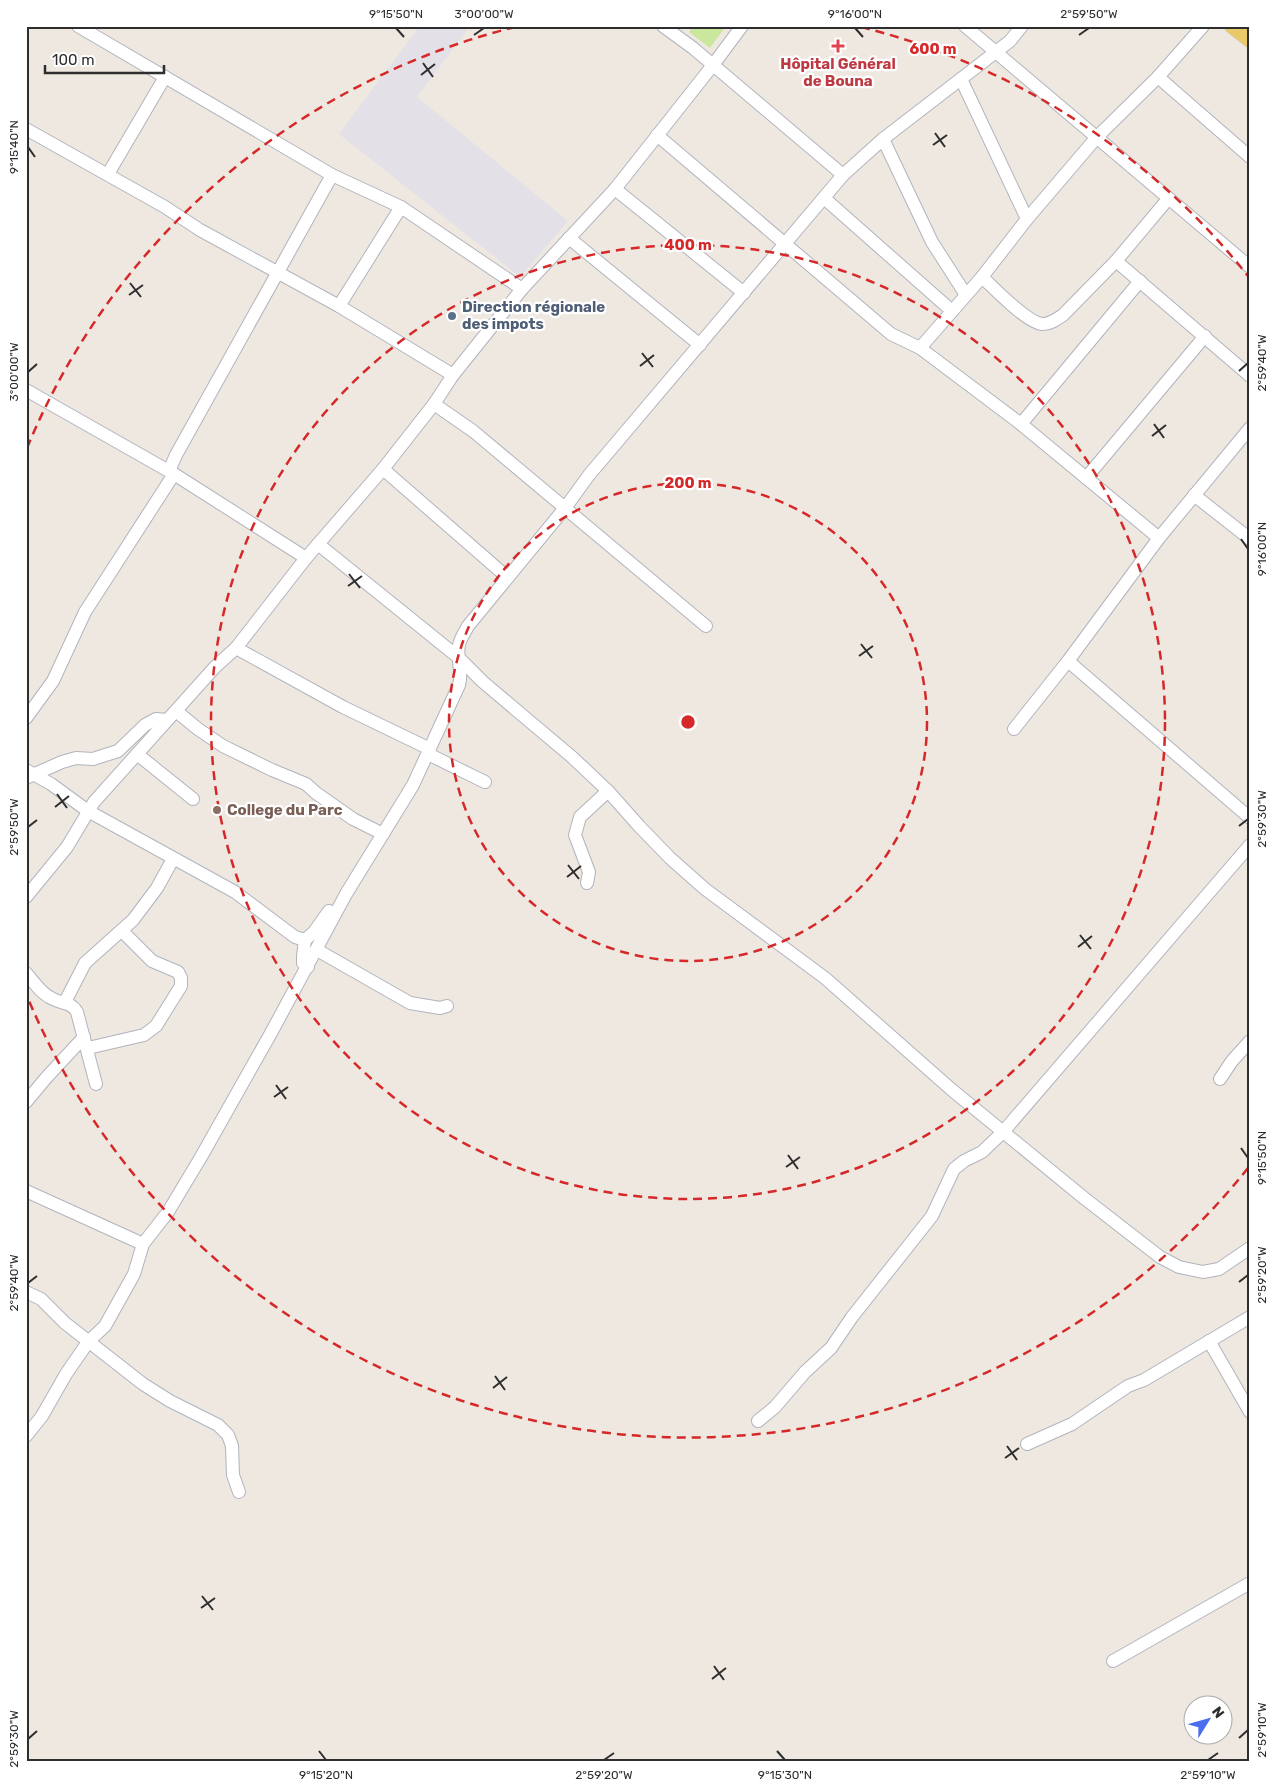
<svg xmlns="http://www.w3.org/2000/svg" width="1276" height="1788" viewBox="0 0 1276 1788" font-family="Rubik,sans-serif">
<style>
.industrial{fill:#e3e1e7}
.pitch{fill:#cae79e}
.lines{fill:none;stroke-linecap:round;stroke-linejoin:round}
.minor-casing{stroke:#b1b4bd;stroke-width:14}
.major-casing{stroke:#c9c9c9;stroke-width:16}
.minor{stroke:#fff;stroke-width:12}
.major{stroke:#eac96a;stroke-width:15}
.ticks{fill:none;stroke:#2e2e2e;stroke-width:2}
.ring{fill:none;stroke:#d62828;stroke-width:2.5;stroke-dasharray:9 6}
.health-dot{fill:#e0444e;stroke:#fff;stroke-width:2}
.service-dot{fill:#5c6f8a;stroke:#fff;stroke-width:2}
.education-dot{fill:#8d6e63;stroke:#fff;stroke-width:2}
.labels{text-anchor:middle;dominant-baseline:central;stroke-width:4.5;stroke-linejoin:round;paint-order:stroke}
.health-label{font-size:15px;font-weight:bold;fill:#be3a42;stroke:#fff}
.service-label{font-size:15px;font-weight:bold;fill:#4e5e75;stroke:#fff;text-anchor:start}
.education-label{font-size:15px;font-weight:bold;fill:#785e54;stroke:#fff;text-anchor:start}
.centre{fill:#d62828;stroke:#fff;stroke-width:2.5}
.ring-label{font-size:15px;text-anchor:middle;font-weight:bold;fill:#d62828;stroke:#fff;stroke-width:4.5;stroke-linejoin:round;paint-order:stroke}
.neatline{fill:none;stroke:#2e2e2e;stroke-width:2}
.ticks-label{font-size:12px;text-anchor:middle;fill:#2e2e2e}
</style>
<rect width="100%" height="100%" fill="#eee8e1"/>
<!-- industrial -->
<polygon class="industrial" points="420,26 470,26 417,97 568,221 520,277 339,134"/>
<!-- pitch -->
<polygon class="pitch" points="693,26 726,26 710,48 689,32"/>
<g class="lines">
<!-- minor casing -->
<g class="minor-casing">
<g id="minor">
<polyline points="78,26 332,175 401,207 522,289"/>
<polyline points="663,26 693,48 843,175"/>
<polyline points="965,26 1250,267"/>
<polyline points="1158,77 1250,157"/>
<polyline points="961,79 1027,219"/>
<polyline points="26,129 165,207 200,230 339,306 453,375"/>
<polyline points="657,135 891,334 920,348 1021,424 1159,538 1250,428"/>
<polyline points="883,139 932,242 966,295"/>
<polyline points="108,174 165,77"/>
<polyline points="615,189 744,293"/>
<polyline points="824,198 952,311"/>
<polyline points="569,238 700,345"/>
<polyline points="1116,261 1250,376"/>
<path d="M982,277C995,289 1026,322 1042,324C1049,325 1057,319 1063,315L1116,261L1168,199"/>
<polyline points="339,306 401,207"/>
<polyline points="920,348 982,277 1027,219 1097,137 1158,77 1203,26"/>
<polyline points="26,390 174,474 306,558"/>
<polyline points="434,404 473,431 706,626"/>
<polyline points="1021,424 1140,281"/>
<polyline points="383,469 507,577"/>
<polyline points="169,471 176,455 332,175"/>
<polyline points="1086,478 1205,336"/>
<polyline points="1194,495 1250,539"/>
<polyline points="318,544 458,657 483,682 572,757 608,791 639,826 670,858 705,889 825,978 952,1090 1084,1198 1160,1257 1179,1267 1203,1272 1219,1269 1250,1248"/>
<polyline points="236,648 343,707 430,749"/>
<polyline points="1068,661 1250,818"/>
<polyline points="176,711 198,729 223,746 272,770 306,784 316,793 353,819 383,834"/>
<polyline points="26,718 53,681 85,612 174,474"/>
<polyline points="1014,729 1068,661 1159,538"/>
<polyline points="137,754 193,799"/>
<polyline points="428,754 485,782"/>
<polyline points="26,770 51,784 88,811 235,892 295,937 305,940 314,932 329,911"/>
<polyline points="28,777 62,762 76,758 93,759 118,751 145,725 156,719 167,720"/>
<polyline points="587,883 589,872 575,835 580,817 608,791"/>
<polyline points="26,897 67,847 94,802 215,667 236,648 306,558 383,469 434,404 453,375 522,289 615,189 713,65 742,26"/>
<polyline points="305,940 303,956 303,963 308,967"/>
<polyline points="317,950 410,1003 440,1008 447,1006"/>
<path d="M26,973C34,982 41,994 53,999C63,1004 71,1002 77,1012L96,1084"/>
<polyline points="65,1002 85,963 133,920 157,888 173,859"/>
<polyline points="88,1048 144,1035 156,1026 181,986 181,978 178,972 152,961 122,931"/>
<polyline points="1220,1079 1232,1061 1250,1041"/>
<polyline points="26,1102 46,1078 84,1037"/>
<polyline points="26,1191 143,1244"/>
<polyline points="26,1292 41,1299 65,1323 143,1384 170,1401 218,1425 228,1435 232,1446 233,1475 239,1492"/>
<polyline points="1209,1341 1250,1412"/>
<polyline points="758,1421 775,1407 805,1372 831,1348 852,1317 932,1216 954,1169 964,1161 982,1152 1003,1132 1250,845"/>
<path d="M26,1436L42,1416L66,1374L88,1342L105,1326L134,1274L143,1244L168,1212L201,1157L271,1033L346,894L413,785L459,685C463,671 456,658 459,645C460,639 465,632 468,626L565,508L589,475L843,175L883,139L1010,41L1022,26"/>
<polyline points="1027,1444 1072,1424 1128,1386 1144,1380 1250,1317"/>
<polyline points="1113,1661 1250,1583"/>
</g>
</g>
<!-- major casing -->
<g class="major-casing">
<polyline id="major" points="1232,26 1250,40"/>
</g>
<!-- minor -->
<use href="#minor" class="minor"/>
<!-- major -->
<use href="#major" class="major"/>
</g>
<!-- ticks -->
<path class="ticks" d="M396,28L404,37M855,28L863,37M474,35L484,28M1079,35L1089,28M423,63L433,77M421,75L435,64M935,133L945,147M933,145L947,135M28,147L35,157M130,283L141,297M129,295L143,285M642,353L653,367M640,366L654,355M1239,371L1248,363M28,372L37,364M1154,424L1164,438M1152,436L1166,425M1241,539L1248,549M349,574L360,588M348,586L362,576M861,644L872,658M859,656L873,646M57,794L67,808M55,807L69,796M1239,826L1248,819M28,827L37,820M568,865L579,879M567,877L581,866M1080,935L1091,949M1078,947L1092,936M276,1085L286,1099M274,1097L288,1087M1241,1148L1248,1158M788,1155L798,1169M786,1167L800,1157M1239,1282L1248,1275M28,1283L37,1276M495,1376L505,1390M493,1388L507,1377M1007,1446L1017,1460M1005,1458L1019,1448M202,1596L213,1610M201,1608L215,1598M714,1666L724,1680M712,1679L726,1668M1239,1738L1248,1730M28,1739L37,1731M319,1751L326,1760M777,1751L785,1760M604,1760L614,1753M1208,1760L1218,1753"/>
<!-- distance rings -->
<g class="ring">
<circle cx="688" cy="722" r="239"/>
<circle cx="688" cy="722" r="477"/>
<path d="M1248 1168A716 716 0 0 1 27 996M27 448A716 716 0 0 1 515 27M861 27A716 716 0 0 1 1248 276"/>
</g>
<!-- markers -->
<path class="health-dot" d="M835.5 38.5h5v5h5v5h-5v5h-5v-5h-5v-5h5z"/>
<circle class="service-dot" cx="452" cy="316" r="5"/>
<circle class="education-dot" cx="217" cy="810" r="5"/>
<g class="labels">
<!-- health labels -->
<g class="health-label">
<text x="838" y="64">Hôpital Général<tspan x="838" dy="17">de Bouna</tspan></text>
</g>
<!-- service labels -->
<g class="service-label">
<text x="462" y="307">Direction régionale<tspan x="462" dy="17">des impots</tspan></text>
</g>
<!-- education labels -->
<g class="education-label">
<text x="227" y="810">College du Parc</text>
</g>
</g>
<circle cx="688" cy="722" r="8" class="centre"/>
<g class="ring-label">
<text x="933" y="54">600 m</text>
<text x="688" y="250">400 m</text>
<text x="688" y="488">200 m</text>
</g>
<!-- border -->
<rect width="1276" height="1788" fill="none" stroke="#ffffff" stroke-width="55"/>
<!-- north arrow -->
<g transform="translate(1208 1720) rotate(53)"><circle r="24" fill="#ffffff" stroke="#ababab"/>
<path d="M0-4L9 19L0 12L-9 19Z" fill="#4b6ef1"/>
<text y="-8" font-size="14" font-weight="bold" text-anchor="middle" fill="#2e2e2e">N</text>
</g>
<!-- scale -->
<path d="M45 65v8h119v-8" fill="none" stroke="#2e2e2e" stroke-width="2.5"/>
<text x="52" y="65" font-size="15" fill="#2e2e2e" stroke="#ffffff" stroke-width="4" paint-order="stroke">100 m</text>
<rect x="28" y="28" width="1220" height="1732" class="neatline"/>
<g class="ticks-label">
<text x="396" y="18">9°15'50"N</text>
<text x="484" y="18">3°00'00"W</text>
<text x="855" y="18">9°16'00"N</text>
<text x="1089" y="18">2°59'50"W</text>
<text transform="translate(14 147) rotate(-90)" y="4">9°15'40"N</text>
<text transform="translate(1262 363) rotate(-90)" y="4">2°59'40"W</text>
<text transform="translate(14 372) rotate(-90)" y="4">3°00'00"W</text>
<text transform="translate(1262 549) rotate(-90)" y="4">9°16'00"N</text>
<text transform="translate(1262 819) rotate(-90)" y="4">2°59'30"W</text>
<text transform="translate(14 827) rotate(-90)" y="4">2°59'50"W</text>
<text transform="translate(1262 1158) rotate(-90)" y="4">9°15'50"N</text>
<text transform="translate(1262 1275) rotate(-90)" y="4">2°59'20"W</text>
<text transform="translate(14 1283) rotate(-90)" y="4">2°59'40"W</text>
<text transform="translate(1262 1730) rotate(-90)" y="4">2°59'10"W</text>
<text transform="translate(14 1739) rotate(-90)" y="4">2°59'30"W</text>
<text x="326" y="1779">9°15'20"N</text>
<text x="604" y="1779">2°59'20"W</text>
<text x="785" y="1779">9°15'30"N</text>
<text x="1208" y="1779">2°59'10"W</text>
</g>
</svg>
